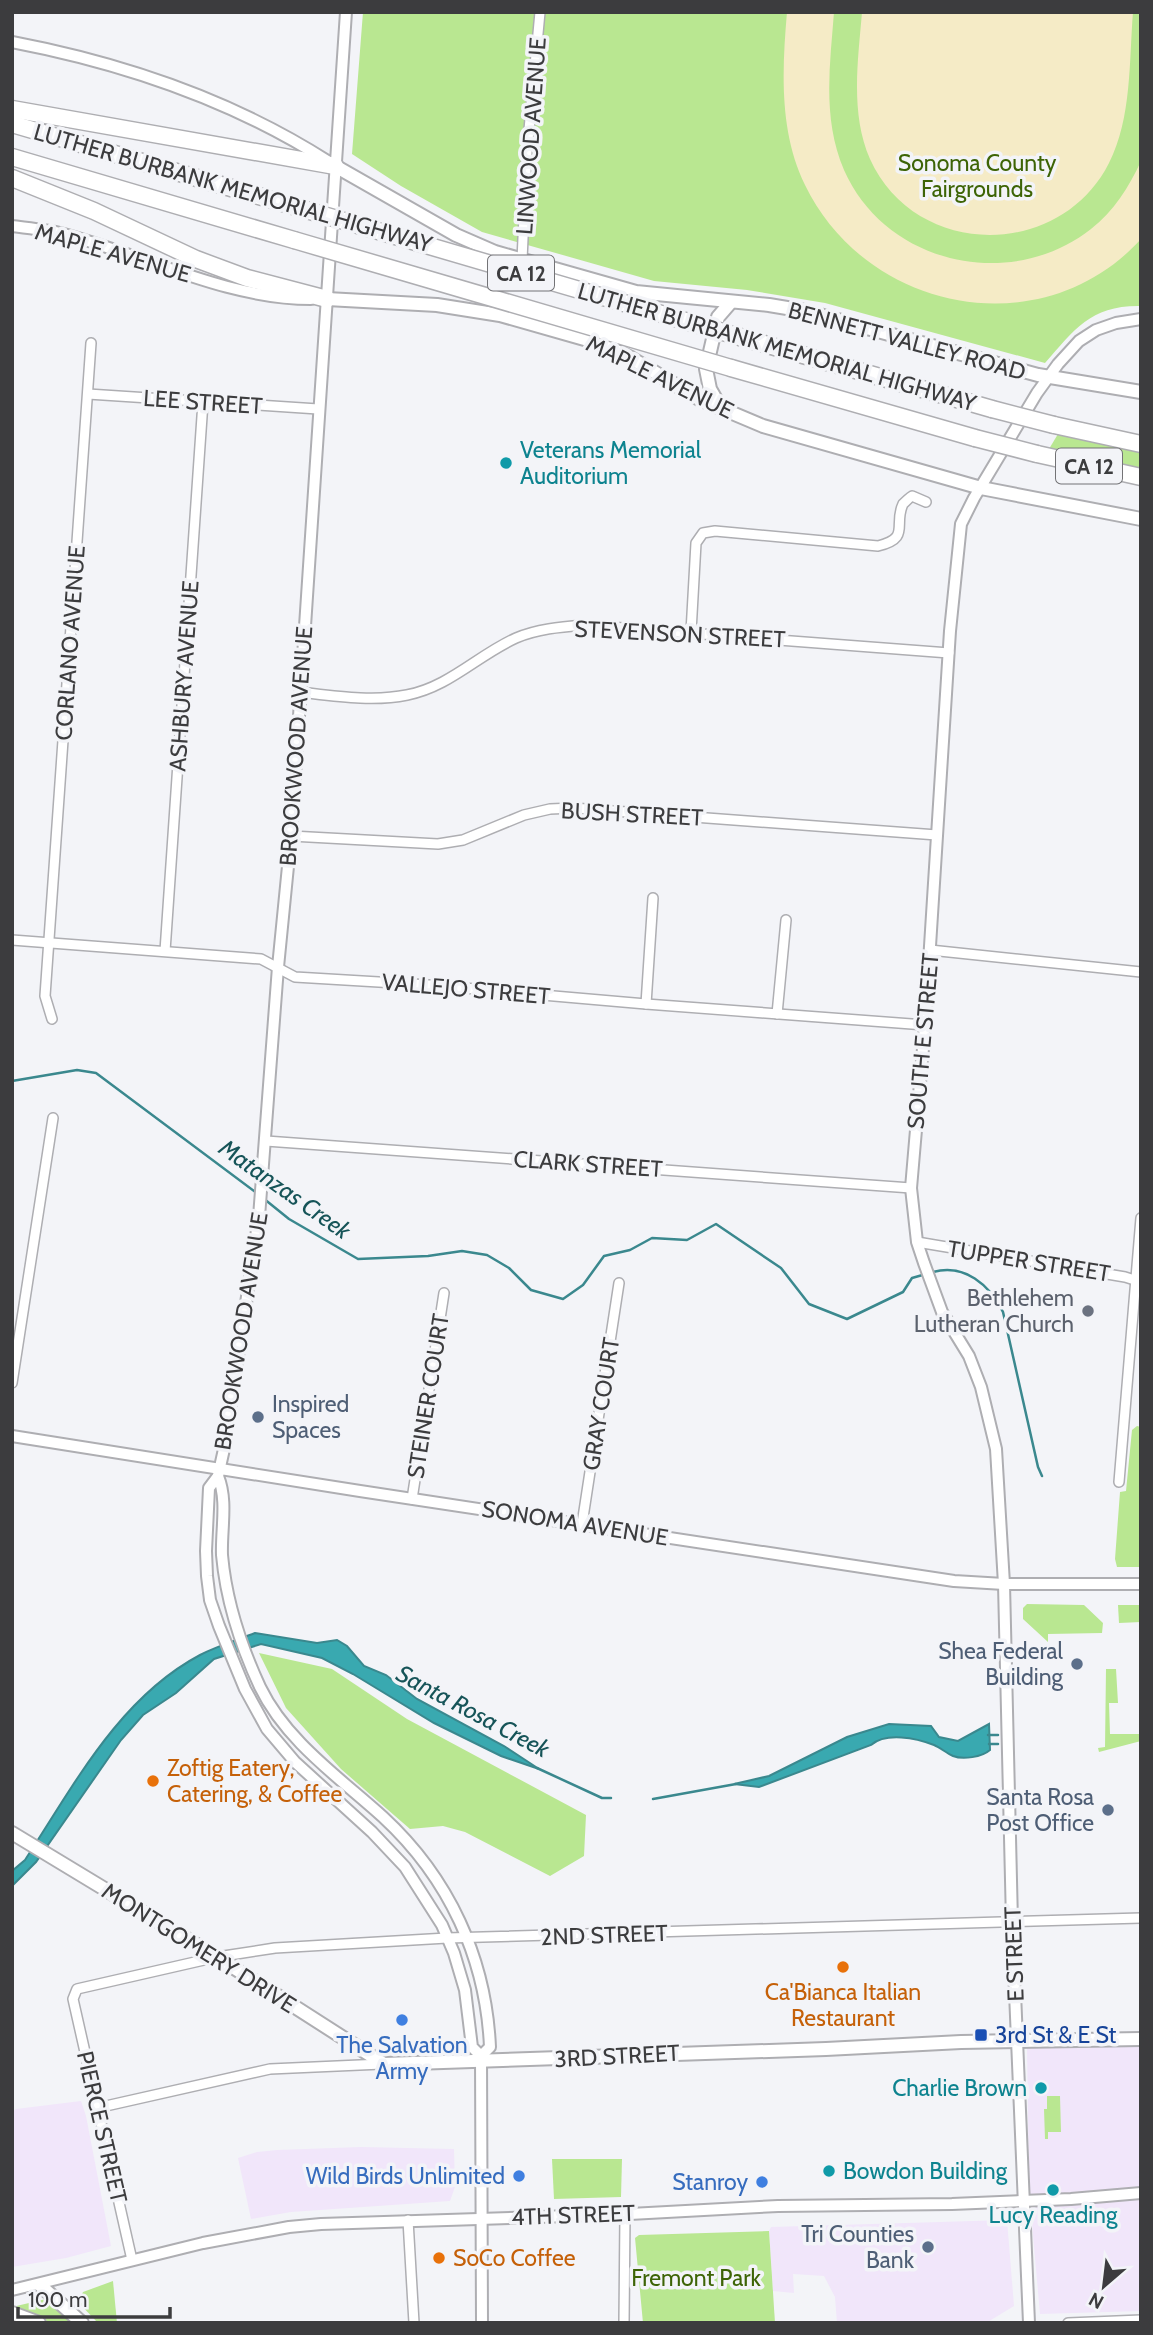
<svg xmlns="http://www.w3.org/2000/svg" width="1153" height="2335" viewBox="0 0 1153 2335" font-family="Cabin,sans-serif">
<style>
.commercial{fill:#f1e6fa}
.green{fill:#b9e791}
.sand{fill:#f5ebc6}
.water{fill:#39a9b0;stroke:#3a888e;stroke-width:2}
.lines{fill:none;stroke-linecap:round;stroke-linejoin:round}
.stream{stroke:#3a888e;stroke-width:2.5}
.minor-casing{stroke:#aeaeb2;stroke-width:12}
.tertiary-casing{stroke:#aeaeb2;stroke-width:14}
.secondary-casing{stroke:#aeaeb2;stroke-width:16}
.motorway-casing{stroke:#aeaeb2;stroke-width:19}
.minor{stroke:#fff;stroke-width:9}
.tertiary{stroke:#fff;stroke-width:10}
.secondary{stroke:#fff;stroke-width:12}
.motorway{stroke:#fff;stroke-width:16}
.motorway-bridge-casing{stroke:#aeaeb2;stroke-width:19;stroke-linecap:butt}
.motorway-bridge{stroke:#fff;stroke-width:16}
.culture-dot{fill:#0f9aa8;stroke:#f3f4f8;stroke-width:2.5}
.worship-dot{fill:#6b7280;stroke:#f3f4f8;stroke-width:2.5}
.service-dot{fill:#5c6f8a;stroke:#f3f4f8;stroke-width:2.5}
.food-dot{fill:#e8710a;stroke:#f3f4f8;stroke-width:2.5}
.shop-dot{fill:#3f7fe0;stroke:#f3f4f8;stroke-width:2.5}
.transit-dot{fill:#1a4fb4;stroke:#f3f4f8;stroke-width:2.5}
.labels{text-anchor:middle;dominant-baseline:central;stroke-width:7;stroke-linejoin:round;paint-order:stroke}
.shield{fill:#f3f4f8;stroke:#737376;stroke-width:2}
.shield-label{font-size:21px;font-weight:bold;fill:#3c3c3e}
.street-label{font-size:23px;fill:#3c3c3e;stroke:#f3f4f8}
.park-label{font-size:23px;fill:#3d6406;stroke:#f3f4f8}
.culture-label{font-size:23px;fill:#0d838f;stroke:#f3f4f8;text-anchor:start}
.worship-label{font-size:23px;fill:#5b616d;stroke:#f3f4f8;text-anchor:end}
.service-label{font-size:23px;fill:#4e5e75;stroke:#f3f4f8;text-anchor:end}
.food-label{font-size:23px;fill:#c56008;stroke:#f3f4f8;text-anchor:start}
.transit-label{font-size:23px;fill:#164399;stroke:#f3f4f8;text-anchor:start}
.shop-label{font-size:23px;fill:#366cbe;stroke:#f3f4f8;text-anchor:end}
.water-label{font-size:24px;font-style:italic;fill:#165458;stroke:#f3f4f8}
</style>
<rect width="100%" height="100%" fill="#f3f4f8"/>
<!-- commercial -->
<g class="commercial">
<polygon points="1141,2042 1141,2311 1040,2314 1029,2190 1027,2047"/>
<polygon points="81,2101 86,2116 111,2246 66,2258 12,2267 12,2112 16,2109"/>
<polygon points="361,2147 454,2149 455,2187 450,2201 291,2212 251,2219 238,2158 257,2152 277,2150"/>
<polygon points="1007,2220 1014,2306 986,2323 837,2323 835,2297 824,2276 793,2274 794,2293 773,2291 769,2231 771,2227"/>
</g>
<!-- green -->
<g class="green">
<path d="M363,12H1141V306C1091,305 1075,329 1045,363L825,303L747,290L654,281L482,232L401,186L352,154Z"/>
<polygon points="1058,434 1141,452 1141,469 1049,449"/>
<polygon points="1137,1426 1141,1427 1141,1567 1117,1567 1115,1559 1120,1492 1126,1491 1132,1430"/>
<polygon points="1027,1604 1084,1605 1103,1623 1102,1633 1048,1634 1048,1642 1023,1619 1023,1608"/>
<polygon points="1118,1605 1141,1605 1141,1622 1119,1623"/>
<polygon points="259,1653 332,1669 407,1719 586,1815 584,1856 550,1876 465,1832 443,1826 410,1829 341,1769 286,1708"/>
<polygon points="1106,1669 1116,1669 1118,1703 1109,1703 1110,1734 1141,1734 1141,1741 1099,1752 1098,1748 1105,1747"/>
<polygon points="1047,2096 1060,2096 1061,2132 1048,2132 1048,2139 1045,2139 1044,2109 1047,2109"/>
<polygon points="552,2159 622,2159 621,2197 554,2199"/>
<polygon points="769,2231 775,2323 643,2323 635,2238 639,2235"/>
<polygon points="113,2281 117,2323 98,2323 78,2302 83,2292"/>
<polygon points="46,2299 74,2323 53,2323 12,2309 12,2307"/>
</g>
<!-- sand -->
<g class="sand">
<path d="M787,12H834C830,65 822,119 844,170C886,265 1011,292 1091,229C1114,211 1129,187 1141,161V239C1043,347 867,313 805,185C779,132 782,70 787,12Z"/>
<path d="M862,12H1133C1129,61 1132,118 1109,163C1060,260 915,259 870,159C850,113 858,61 862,12Z"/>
</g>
<!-- water -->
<g class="water">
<path d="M255,1633L317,1643L337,1640L347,1646L364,1666L386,1675L417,1699L504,1746L539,1769L501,1756L434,1723L353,1674L322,1658L261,1644L214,1659L176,1693L143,1715L121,1740L36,1862L12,1886V1871L25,1860C74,1785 119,1698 200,1655C217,1646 237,1640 255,1633Z"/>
<path d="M889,1724L931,1726L939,1737L958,1741L989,1724L990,1750C982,1757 963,1760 953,1756C946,1753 941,1748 934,1745C916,1738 886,1732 871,1745L759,1787L734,1784L769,1776L847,1737Z"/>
</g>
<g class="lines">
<!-- stream -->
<g class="stream">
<polyline points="12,1081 77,1070 96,1073 258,1194"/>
<polyline points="263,1198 289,1219 358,1259 428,1256 462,1251 487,1255 509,1268 531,1290 563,1299 583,1285 604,1256 630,1250 652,1238 687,1240 716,1224 781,1268 809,1304 847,1319 903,1292 912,1278 926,1274"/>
<path d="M933,1272C964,1263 990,1285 1003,1312L1038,1467L1042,1476"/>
<polyline points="988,1735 998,1735"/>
<polyline points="989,1744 998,1744"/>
<polyline points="537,1768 602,1798 611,1798"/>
<polyline points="653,1799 736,1784"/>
</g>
<!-- minor casing -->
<g class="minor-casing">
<g id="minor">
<polyline points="522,260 527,151 540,12"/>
<polyline points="88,394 318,409"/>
<path d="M691,632L696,543L703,533L715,531L878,546C911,538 893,525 903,504C904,503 911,496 912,496L926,502"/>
<path d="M300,692C335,696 373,702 407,695C449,687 478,655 516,638C537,629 560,627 584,625L949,653"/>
<polyline points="291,836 438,844 463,840 524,815 550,809 573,808 937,835"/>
<polyline points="12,940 261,959 295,977 429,985 646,1004 925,1025"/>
<polyline points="930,950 1141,972"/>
<polyline points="165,951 203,402"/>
<polyline points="646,1004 653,898"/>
<polyline points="777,1014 786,920"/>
<polyline points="52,1019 45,996 91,343"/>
<polyline points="266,1141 911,1188"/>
<polyline points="917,1242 1125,1277 1141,1282"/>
<polyline points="12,1383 53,1118"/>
<polyline points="1119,1482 1141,1218"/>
<polyline points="412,1499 444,1293"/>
<polyline points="582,1524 619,1283"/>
<polyline points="97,2108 270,2069 382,2064"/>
<polyline points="408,2220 414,2323"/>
<polyline points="132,2260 73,1999 77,1989 217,1957 275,1948 447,1938 1141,1918"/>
<polyline points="624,2323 625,2214"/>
<polyline points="1068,2323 1141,2320"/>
</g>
</g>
<!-- tertiary casing -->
<g class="tertiary-casing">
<g id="tertiary">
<polyline points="346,12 291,836 278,967 259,1217 224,1449 218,1476 209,1488 206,1551 207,1576 210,1600 219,1626 245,1689 267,1729 295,1762 372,1832 405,1867 442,1925 454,1953 465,1990 472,2047 481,2056"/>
<path d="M12,42C122,63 234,101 329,162"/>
<path d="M12,226C28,228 45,230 60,233C142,254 225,299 311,299"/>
<polyline points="12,1436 360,1491 954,1581 1004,1584 1141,1584"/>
<path d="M218,1476C228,1501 221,1529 222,1555C226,1600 241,1646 260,1687C286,1741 340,1778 383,1817C449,1878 486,1958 490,2047L481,2056L482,2323"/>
<polyline points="12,2290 203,2243 289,2227 321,2224 630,2214 778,2206 952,2204 1071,2199 1141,2193"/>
<polyline points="1029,2323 1012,1922 1004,1584 996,1449 981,1387 969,1356 942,1312 924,1263 917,1242 911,1188 925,1025 950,631 961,524 974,498 1037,393 1058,364 1079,341 1096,330 1116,323 1141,319"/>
</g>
</g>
<!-- secondary casing -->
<g class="secondary-casing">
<g id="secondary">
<polyline points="335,166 456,235 495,252 636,292 769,305 805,311 1038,375 1141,392"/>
<polyline points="327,299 437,305 500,315 602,344 631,358 699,399 763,426 981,488 1141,519"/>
<polyline points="722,410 710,389 706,369 718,317 731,302"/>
<polyline points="12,1833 217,1957 384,2064 826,2049 961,2042 1141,2039"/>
<polyline points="40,2285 82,2323"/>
<polyline points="12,2313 39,2323"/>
</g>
</g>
<!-- motorway casing -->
<g class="motorway-casing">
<g id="motorway">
<polyline points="12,109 335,166"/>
<polyline points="12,124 303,209"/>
<polyline points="12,157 294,240"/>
<polyline points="12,178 94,211 196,259 247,278 327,299"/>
<polyline points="740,337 992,409"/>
<polyline points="731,368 975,438"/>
<polyline points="1054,425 1141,444"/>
<polyline points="1037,454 1141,477"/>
</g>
</g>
<!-- minor -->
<use href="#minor" class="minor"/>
<!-- tertiary -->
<use href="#tertiary" class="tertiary"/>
<!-- secondary -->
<use href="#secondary" class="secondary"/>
<!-- motorway -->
<use href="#motorway" class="motorway"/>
<!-- motorway-bridge casing -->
<g class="motorway-bridge-casing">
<g id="motorway-bridge">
<polyline points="303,209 740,337"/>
<polyline points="294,240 731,368"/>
<polyline points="992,409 1054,425"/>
<polyline points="975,438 1037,454"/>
</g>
</g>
<!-- motorway-bridge -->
<use href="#motorway-bridge" class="motorway-bridge"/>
</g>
<!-- markers -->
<g class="culture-dot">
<circle cx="506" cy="463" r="7"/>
<circle cx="1041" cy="2088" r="7"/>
<circle cx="829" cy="2171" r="7"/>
<circle cx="1053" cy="2190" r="7"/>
</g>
<circle class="worship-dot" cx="1088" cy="1311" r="7"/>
<g class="service-dot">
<circle cx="258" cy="1417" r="7"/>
<circle cx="1077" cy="1664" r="7"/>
<circle cx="1108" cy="1810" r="7"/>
<circle cx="928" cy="2247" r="7"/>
</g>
<g class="food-dot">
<circle cx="153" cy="1781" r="7"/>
<circle cx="843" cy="1967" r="7"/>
<circle cx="439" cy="2258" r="7"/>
</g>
<g class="shop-dot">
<circle cx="402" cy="2020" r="7"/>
<circle cx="519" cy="2176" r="7"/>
<circle cx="762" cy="2182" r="7"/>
</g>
<rect class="transit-dot" x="974" y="2028" width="14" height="14" rx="3.5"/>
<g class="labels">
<!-- shield labels -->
<g class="shield">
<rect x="488" y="255.5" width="66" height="35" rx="5"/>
<rect x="1056" y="448.5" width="66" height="35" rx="5"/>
</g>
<g class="shield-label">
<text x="521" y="273">CA 12</text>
<text x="1089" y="466">CA 12</text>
</g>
<!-- street labels -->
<g class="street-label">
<text transform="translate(531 136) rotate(-86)">LINWOOD AVENUE</text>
<text transform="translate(233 188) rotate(16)">LUTHER BURBANK MEMORIAL HIGHWAY</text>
<text transform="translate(113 253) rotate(16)">MAPLE AVENUE</text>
<text transform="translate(907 341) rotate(15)">BENNETT VALLEY ROAD</text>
<text transform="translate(777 347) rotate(16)">LUTHER BURBANK MEMORIAL HIGHWAY</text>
<text transform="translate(660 377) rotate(26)">MAPLE AVENUE</text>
<text transform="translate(203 402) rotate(4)">LEE STREET</text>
<text transform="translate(680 634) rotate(3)">STEVENSON STREET</text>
<text transform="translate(70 643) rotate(-86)">CORLANO AVENUE</text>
<text transform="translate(184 676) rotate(-86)">ASHBURY AVENUE</text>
<text transform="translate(296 746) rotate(-86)">BROOKWOOD AVENUE</text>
<text transform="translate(632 814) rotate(3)">BUSH STREET</text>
<text transform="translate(466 989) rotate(5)">VALLEJO STREET</text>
<text transform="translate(923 1041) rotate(-85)">SOUTH E STREET</text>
<text transform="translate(588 1164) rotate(4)">CLARK STREET</text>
<text transform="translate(1029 1261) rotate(9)">TUPPER STREET</text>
<text transform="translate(241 1331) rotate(-81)">BROOKWOOD AVENUE</text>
<text transform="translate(428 1396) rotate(-81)">STEINER COURT</text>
<text transform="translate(601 1404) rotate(-81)">GRAY COURT</text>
<text transform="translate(575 1523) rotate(9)">SONOMA AVENUE</text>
<text transform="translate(604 1935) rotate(-2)">2ND STREET</text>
<text transform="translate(199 1948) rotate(32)">MONTGOMERY DRIVE</text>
<text transform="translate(1014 1954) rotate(-92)">E STREET</text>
<text transform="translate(617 2056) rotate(-3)">3RD STREET</text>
<text transform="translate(102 2127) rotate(77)">PIERCE STREET</text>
<text transform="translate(573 2215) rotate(-2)">4TH STREET</text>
</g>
<!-- park labels -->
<g class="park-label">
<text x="977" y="163">Sonoma County<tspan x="977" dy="26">Fairgrounds</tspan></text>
<text x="696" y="2278">Fremont Park</text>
</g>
<!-- culture labels -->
<g class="culture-label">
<text x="520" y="450">Veterans Memorial<tspan x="520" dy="26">Auditorium</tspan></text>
<text x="1027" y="2088" text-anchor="end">Charlie Brown</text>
<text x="843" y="2171">Bowdon Building</text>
<text x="1053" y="2215" text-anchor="middle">Lucy Reading</text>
</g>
<!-- worship labels -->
<g class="worship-label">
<text x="1074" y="1298">Bethlehem<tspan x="1074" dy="26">Lutheran Church</tspan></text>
</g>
<!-- service labels -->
<g class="service-label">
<text x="272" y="1404" text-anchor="start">Inspired<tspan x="272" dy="26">Spaces</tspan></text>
<text x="1063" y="1651">Shea Federal<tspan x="1063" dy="26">Building</tspan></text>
<text x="1094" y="1797">Santa Rosa<tspan x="1094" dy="26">Post Office</tspan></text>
<text x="914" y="2234">Tri Counties<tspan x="914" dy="26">Bank</tspan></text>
</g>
<!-- food labels -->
<g class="food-label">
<text x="167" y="1768">Zoftig Eatery,<tspan x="167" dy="26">Catering, &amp; Coffee</tspan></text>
<text x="843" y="1992" text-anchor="middle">Ca'Bianca Italian<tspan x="843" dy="26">Restaurant</tspan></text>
<text x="453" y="2258">SoCo Coffee</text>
</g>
<!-- transit labels -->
<g class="transit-label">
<text x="995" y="2035">3rd St &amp; E St</text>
</g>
<!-- shop labels -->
<g class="shop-label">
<text x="402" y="2045" text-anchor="middle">The Salvation<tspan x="402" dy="26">Army</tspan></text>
<text x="505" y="2176">Wild Birds Unlimited</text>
<text x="748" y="2182">Stanroy</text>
</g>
<!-- water labels -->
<g class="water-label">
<text transform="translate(285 1189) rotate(35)">Matanzas Creek</text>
<text transform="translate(473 1711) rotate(28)">Santa Rosa Creek</text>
</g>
</g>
<!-- border -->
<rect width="1153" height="2335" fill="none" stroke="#3c3c3e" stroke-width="28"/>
<!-- north arrow -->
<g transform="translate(1104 2286) rotate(208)" stroke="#f3f4f8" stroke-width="5" paint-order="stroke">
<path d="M0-5L12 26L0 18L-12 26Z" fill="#3c3c3e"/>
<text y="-10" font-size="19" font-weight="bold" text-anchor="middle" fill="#3c3c3e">N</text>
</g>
<!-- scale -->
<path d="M18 2307v10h152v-10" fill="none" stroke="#3c3c3e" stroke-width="3.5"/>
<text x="28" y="2307" font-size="21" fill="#3c3c3e" stroke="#f3f4f8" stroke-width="5" paint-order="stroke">100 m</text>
</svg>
